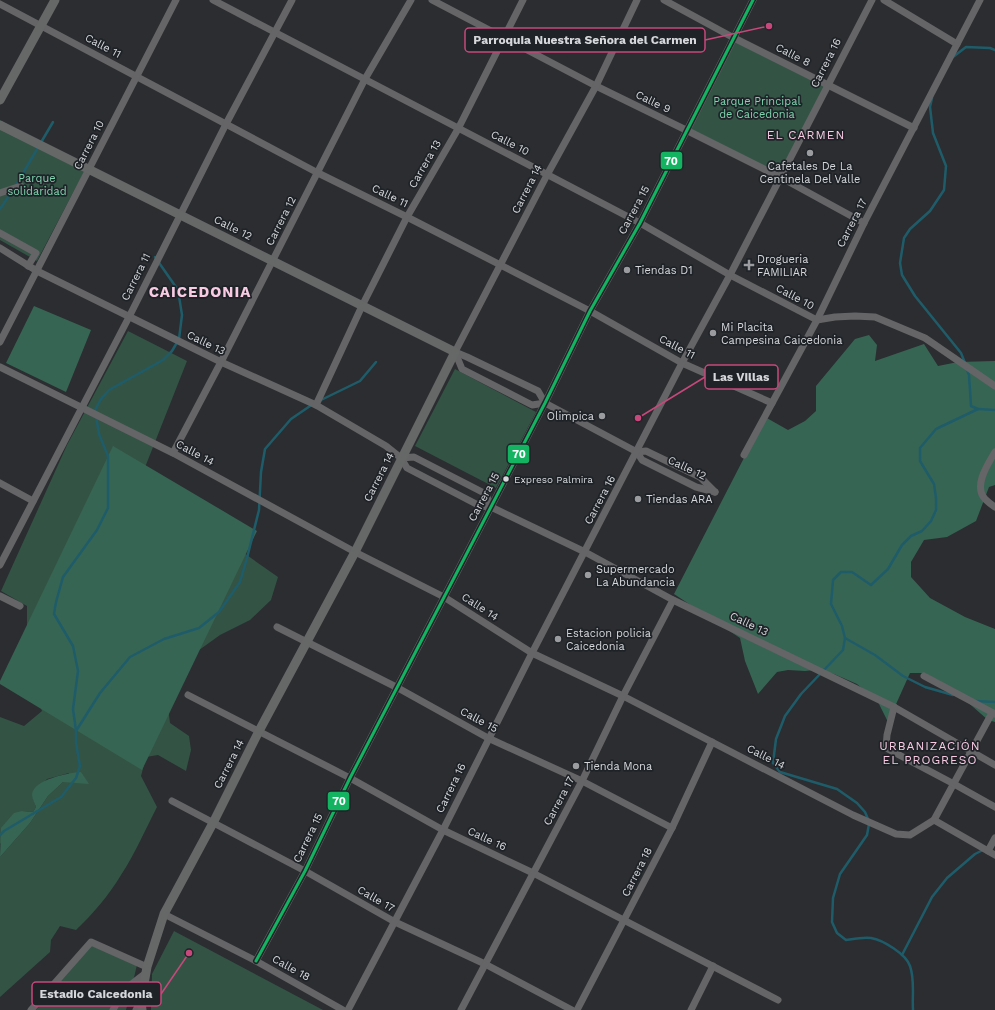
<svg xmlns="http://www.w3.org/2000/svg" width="995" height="1010" viewBox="0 0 995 1010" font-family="'Work Sans',sans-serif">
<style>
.green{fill:#335345}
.forest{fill:#376553}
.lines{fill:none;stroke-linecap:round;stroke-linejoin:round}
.stream{stroke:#1f5c69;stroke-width:2.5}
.street{stroke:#656466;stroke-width:7}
.secondary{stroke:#666767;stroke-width:9}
.bus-1-casing{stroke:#1f2328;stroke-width:6}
.bus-1{stroke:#13b361;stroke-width:3}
.poi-dot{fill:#9a9c9f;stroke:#1f2328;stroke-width:1.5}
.bus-dot{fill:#d5d7db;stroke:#1f2328;stroke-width:1.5}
.labels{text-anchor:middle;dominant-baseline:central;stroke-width:3.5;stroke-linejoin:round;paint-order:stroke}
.bus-label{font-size:10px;fill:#d5d7db;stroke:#1f2328;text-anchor:start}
.street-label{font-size:11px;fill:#d5d7db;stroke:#1f2328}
.park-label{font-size:11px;fill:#7fd4af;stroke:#1f2328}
.poi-label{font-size:11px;fill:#d5d7db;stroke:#1f2328;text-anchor:start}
.neighbourhood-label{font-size:12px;letter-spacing:1px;fill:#f8cbe3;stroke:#1f2328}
.district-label{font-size:15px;font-weight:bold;letter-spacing:1px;fill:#f8cbe3;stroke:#1f2328}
.leader{fill:none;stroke:#c7487b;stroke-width:1.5}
.callout-dot{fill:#c7487b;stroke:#1f2328;stroke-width:1.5}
.callout{fill:#1f2328;stroke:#c7487b;stroke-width:1.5}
.callout-label{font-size:12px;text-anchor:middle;font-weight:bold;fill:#d5d7db}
.line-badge{stroke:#1f2328;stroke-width:1.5}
.badge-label{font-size:11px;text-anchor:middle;font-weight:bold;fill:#fff}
</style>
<rect width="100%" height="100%" fill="#2b2d30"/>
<!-- green -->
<g class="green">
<polygon points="734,38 827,85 780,177 686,130"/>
<polygon points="0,120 86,168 37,261 0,240"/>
<path d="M128,331L187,361L140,480L278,577L271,600L250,620L220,635L195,653L168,707L170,723L189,736L191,750L186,771L158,755L146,757L141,776L157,807C145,830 135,854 121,875C109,895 93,914 76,930L60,926L51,940L50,952L0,997V857L30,823L48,796L63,782L69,773L47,779L32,795L36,807L33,812L22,811L0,844V717L24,726L42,711L24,669L27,629V606L1,591L67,445Z"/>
<polygon points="455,369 536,412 496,488 415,446"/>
<polygon points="174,931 323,1010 151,1010 152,974"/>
<polygon points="90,945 137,965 126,1010 36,1010"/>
</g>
<!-- forest -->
<g class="forest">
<polygon points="34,306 91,330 66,392 6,363"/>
<polygon points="869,335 877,345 875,361 924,344 938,366 958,362 995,361 995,485 989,487 976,521 947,537 924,540 911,562 911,577 930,598 965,617 995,629 995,722 988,720 956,692 925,673 910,673 888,722 878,702 857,684 834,674 814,670 805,671 788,670 777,672 758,694 745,661 740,638 674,594 765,417 788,430 805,421 816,411 816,386 855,339"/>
<polygon points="113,446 257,531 142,770 0,684 0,681"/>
<path d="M81,772L89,784L63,782L48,796L30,823L0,857L1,828L14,813L22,811L33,812L36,807C35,804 32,798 32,795C33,779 69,773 81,772Z"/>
</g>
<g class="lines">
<!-- stream -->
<g class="stream">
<polyline points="953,57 966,47 990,48 995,50"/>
<polyline points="932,98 930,107 933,133 946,166 944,190 930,211 910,229 904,238 900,263 902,275 915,296 961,353 965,363"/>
<polyline points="16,185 53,122"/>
<polyline points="0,209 12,191"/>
<polyline points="967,370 969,375 971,406 978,409"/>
<polyline points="321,400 360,381 376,362"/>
<polyline points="845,638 875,655 903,676 925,687 953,695"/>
<polyline points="976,701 995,702"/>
<polyline points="76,731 100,693 130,657 164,639 199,628 219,612 240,582 247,558 259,510 261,472 265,449 291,419 313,404"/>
<polyline points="868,819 865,812 857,803 837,789 780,772 773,763 776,739 785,716 801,694 843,650 845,638 842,626 831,604 833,580 841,572 852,572 871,585 888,569 902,545 911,536 922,531 931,521 936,510 936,498 934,484 920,461 920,448 936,429 978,409 995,410"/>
<path d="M869,824L867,835L840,874L833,898L832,922L837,933L846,940C853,939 863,937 871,938C883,940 906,954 910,966C915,980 912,996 913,1010"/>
<polyline points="0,835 4,831 61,797 76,778 80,766 76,743 76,731 73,709 78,671 73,646 54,614 56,602 63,577 97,530 108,508 108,456 99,434 95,410 101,399 109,390 163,360 172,351 179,339 182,315 178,290 155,257"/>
<polyline points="902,955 932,897 947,878 975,854 983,850"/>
</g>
<!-- street -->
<g class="street">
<polyline points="213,0 640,223 730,275 817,320 835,317 855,316 875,317 925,338 995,386"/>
<polyline points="432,0 596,86 686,130 780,177 864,223"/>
<polyline points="664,0 734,38 914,128"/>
<polyline points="884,0 957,44"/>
<polyline points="0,4 318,173 407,217 590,311 682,363 772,403"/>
<polyline points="0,193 21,186"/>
<polyline points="0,233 36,253 28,266"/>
<polyline points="0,248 37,271 221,362 316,405 386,446 401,458 407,468 480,506 491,507 585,552 673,600 894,707 995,765"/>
<polyline points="0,342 176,0"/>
<polyline points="455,352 547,175 596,86 637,0"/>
<polyline points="455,352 467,357 538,391 545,403 637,452 642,460 696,487 715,492"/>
<polyline points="455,352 462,369 532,405 545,403"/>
<polyline points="0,367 173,453 355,552 444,597 532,653 623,696 853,815 896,834 910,835 934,820 992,713"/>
<polyline points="316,405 362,306 407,217 458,129 523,0"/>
<polyline points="637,452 646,451 700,477 715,492"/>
<path d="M995,452C988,464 973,486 985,499C988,502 992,505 995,507"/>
<polyline points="173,453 221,362 365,79 411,0"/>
<polyline points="744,455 817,320 864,223 980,0"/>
<polyline points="401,458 414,457 486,494 491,507"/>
<polyline points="0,483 33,501"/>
<polyline points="0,565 129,317 226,124 292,0"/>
<polyline points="0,596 20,606"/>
<polyline points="277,627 398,688 488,738 582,781 672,828"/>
<polyline points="924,676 995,714"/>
<polyline points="188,695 350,778 443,830 533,873 778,1000"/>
<polyline points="894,707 887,735 886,748 954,784 995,807"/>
<polyline points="172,801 305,871 395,922 485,964 572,1010"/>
<polyline points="934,820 995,855"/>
<polyline points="988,851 995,838"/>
<polyline points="164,914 256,961 343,1010"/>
<polyline points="256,961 305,871 350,778 545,403 590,311 640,223 753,0"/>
<polyline points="31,1010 91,942 147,967"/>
<path d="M113,1010C123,990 128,986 146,973"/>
<polyline points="136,1010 141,1001"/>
<polyline points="348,1010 443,830 532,653 682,363 730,275 872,0"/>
<polyline points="461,1010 582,781 623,696 673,600"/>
<polyline points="577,1010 672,828 712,742"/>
<polyline points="691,1010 713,966"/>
</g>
<!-- secondary -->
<g class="secondary">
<polyline points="0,100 55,0"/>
<polyline points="0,125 455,352 355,552 259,731 213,823 164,914 147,967 141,1001 142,1010"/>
</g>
<!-- bus-1 casing -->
<g class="bus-1-casing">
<polyline id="bus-1" points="256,961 305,871 350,778 545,403 590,311 640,223 753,0"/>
</g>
<!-- bus-1 -->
<use href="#bus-1" class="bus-1"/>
</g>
<!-- markers -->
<g class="poi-dot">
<circle cx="810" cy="153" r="4"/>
<path d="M747 259h4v4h4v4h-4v4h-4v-4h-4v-4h4z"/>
<circle cx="627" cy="270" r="4"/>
<circle cx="713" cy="333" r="4"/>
<circle cx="602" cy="416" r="4"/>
<circle cx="638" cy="499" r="4"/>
<circle cx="588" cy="575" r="4"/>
<circle cx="558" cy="639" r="4"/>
<circle cx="576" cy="766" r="4"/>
</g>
<circle class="bus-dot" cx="506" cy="479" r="3.5"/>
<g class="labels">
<!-- bus labels -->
<g class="bus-label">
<text x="514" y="479">Expreso Palmira</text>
</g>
<!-- street labels -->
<g class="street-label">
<text transform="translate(103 46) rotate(28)">Calle 11</text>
<text transform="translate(793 55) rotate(27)">Calle 8</text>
<text transform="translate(826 63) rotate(-63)">Carrera 16</text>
<text transform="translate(653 102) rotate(26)">Calle 9</text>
<text transform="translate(510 143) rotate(27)">Calle 10</text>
<text transform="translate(89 145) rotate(-63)">Carrera 10</text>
<text transform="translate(425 164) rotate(-60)">Carrera 13</text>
<text transform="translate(527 189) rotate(-63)">Carrera 14</text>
<text transform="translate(390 196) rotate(26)">Calle 11</text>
<text transform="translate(634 210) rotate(-62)">Carrera 15</text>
<text transform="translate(281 221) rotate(-63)">Carrera 12</text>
<text transform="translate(852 223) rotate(-63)">Carrera 17</text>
<text transform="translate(233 228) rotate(27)">Calle 12</text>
<text transform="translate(136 277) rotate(-63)">Carrera 11</text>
<text transform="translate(795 297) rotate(28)">Calle 10</text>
<text transform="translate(206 343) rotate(26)">Calle 13</text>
<text transform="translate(677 347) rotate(28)">Calle 11</text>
<text transform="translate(195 453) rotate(28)">Calle 14</text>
<text transform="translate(687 468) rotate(25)">Calle 12</text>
<text transform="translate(379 477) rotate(-63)">Carrera 14</text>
<text transform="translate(484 497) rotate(-62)">Carrera 15</text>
<text transform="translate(600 500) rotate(-62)">Carrera 16</text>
<text transform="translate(480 607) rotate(33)">Calle 14</text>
<text transform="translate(749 624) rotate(26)">Calle 13</text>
<text transform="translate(479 720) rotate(28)">Calle 15</text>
<text transform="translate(766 757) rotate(27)">Calle 14</text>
<text transform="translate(229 764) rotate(-63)">Carrera 14</text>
<text transform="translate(451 788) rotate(-64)">Carrera 16</text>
<text transform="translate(559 801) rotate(-62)">Carrera 17</text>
<text transform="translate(308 838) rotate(-64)">Carrera 15</text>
<text transform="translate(487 839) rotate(25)">Calle 16</text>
<text transform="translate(637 872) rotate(-63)">Carrera 18</text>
<text transform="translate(376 899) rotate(30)">Calle 17</text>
<text transform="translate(291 968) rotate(29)">Calle 18</text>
</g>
<!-- park labels -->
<g class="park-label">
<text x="757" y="101">Parque Principal<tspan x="757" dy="13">de Caicedonia</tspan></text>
<text x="37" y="178">Parque<tspan x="37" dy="13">solidaridad</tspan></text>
</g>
<!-- poi labels -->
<g class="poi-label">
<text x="810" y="166" text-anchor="middle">Cafetales De La<tspan x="810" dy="13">Centinela Del Valle</tspan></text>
<text x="757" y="259">Drogueria<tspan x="757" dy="13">FAMILIAR</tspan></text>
<text x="635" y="270">Tiendas D1</text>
<text x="721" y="327">Mi Placita<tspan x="721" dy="13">Campesina Caicedonia</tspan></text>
<text x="594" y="416" text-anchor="end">Olimpica</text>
<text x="646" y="499">Tiendas ARA</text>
<text x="596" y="569">Supermercado<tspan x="596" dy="13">La Abundancia</tspan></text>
<text x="566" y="633">Estacion policia<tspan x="566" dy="13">Caicedonia</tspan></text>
<text x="584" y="766">Tienda Mona</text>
</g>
<!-- neighbourhood labels -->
<g class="neighbourhood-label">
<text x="806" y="135">EL CARMEN</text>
<text x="930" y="746">URBANIZACIÓN<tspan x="930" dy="14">EL PROGRESO</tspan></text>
</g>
<!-- district labels -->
<g class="district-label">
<text x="200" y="292">CAICEDONIA</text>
</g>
</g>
<!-- callouts -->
<path class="leader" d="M769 26L705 40M638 418L705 377M189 953L161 994"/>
<g class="callout-dot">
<circle cx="769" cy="26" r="4"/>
<circle cx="638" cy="418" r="4"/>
<circle cx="189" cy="953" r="4"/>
</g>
<g class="callout">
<rect x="465" y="28" width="240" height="24" rx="4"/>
<rect x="705" y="365" width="73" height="24" rx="4"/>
<rect x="32" y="982" width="129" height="24" rx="4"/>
</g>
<g class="callout-label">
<text x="585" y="44">Parroquia Nuestra Señora del Carmen</text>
<text x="741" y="381">Las Villas</text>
<text x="96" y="998">Estadio Caicedonia</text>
</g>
<g class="line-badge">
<rect x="660" y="151" width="23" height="19" rx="4" fill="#13b361"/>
<rect x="507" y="444" width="23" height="20" rx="4" fill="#13b361"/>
<rect x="327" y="791" width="23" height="20" rx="4" fill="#13b361"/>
</g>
<g class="badge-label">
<text x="671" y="165">70</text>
<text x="519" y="458">70</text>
<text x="339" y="805">70</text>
</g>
</svg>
